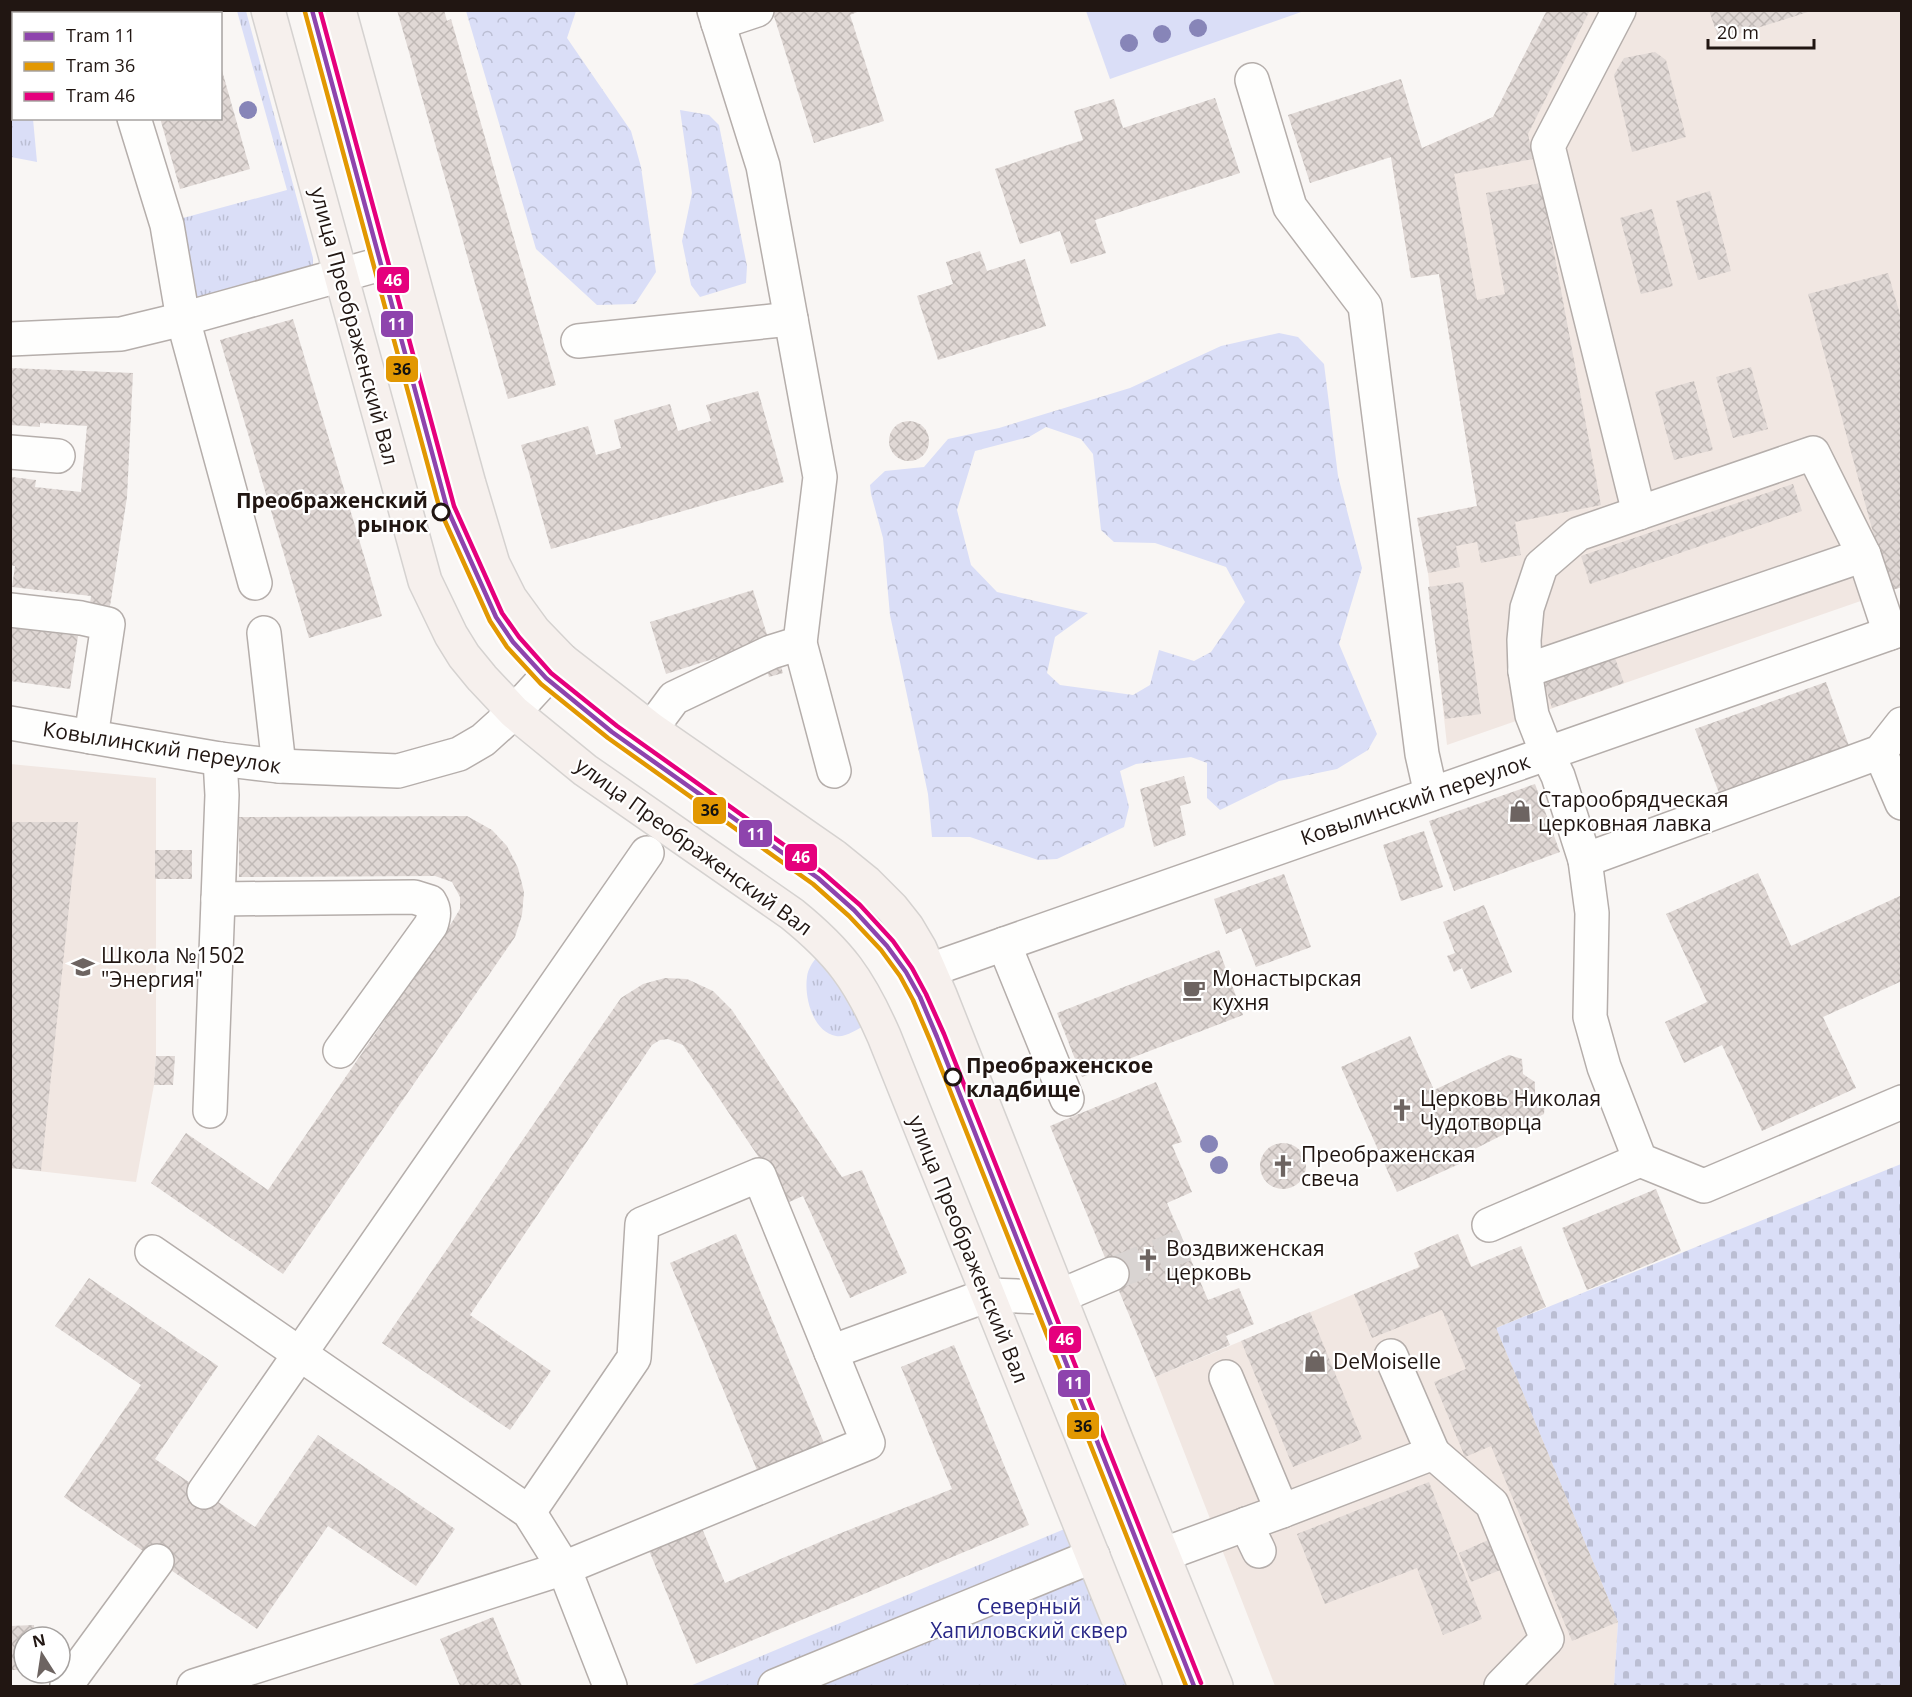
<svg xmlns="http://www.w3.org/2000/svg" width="1912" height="1697" viewBox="0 0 1912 1697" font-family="'Open Sans',sans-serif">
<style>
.built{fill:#f1e7e2}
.grass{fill:url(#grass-tufts)}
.forest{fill:url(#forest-crowns);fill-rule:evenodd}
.cemetery{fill:url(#cemetery-stones)}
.garden{fill:#dadef7}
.building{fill:url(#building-cross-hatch)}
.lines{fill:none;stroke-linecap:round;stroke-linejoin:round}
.minor-tunnel{stroke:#d9d4d2;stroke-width:33;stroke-dasharray:33 16;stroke-linecap:butt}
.minor-casing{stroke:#b5aeab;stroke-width:36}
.major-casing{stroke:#d5d2d0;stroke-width:36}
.minor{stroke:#fefefd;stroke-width:33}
.major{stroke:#f6f0ed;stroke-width:33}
.tram-1-casing{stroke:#fff;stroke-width:9}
.tram-2-casing{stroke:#fff;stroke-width:9}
.tram-3-casing{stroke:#fff;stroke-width:9}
.tram-1{stroke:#8e44ad;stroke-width:4.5}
.tram-2{stroke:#e29802;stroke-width:4.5}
.tram-3{stroke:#e5007d;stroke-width:4.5}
.tree{fill:#8785b8}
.stop-dot{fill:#fff;stroke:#211612;stroke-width:3}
.labels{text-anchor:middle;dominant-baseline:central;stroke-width:4.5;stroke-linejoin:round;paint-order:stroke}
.street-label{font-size:21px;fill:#211612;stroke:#fff}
.stop-label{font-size:21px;font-weight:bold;fill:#211612;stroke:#fff;text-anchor:end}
.poi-label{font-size:21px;fill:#211612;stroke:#fff;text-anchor:start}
.park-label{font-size:21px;fill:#292887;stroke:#fff}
.line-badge{stroke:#fff;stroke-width:2}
.badge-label{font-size:16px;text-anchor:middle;font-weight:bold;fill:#fff}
.pale-badge-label{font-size:16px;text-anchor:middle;font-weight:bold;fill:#111}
</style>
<defs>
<pattern id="grass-tufts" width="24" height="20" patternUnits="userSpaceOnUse" patternTransform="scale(1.5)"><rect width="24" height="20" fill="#dadef7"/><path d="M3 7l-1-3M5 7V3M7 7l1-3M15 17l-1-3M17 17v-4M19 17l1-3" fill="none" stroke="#bbbed3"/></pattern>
<pattern id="forest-crowns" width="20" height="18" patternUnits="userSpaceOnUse" patternTransform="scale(1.5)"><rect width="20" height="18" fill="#dadef7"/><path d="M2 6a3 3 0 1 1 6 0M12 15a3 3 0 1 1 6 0" fill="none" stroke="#bbbed3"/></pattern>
<pattern id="cemetery-stones" width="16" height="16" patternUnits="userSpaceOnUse" patternTransform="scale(1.5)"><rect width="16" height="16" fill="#dadef7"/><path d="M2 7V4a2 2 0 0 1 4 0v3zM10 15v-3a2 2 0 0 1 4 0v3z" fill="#bbbed3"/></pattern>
<pattern id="building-cross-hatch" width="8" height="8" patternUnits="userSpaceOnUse" patternTransform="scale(1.5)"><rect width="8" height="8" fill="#e0d8d5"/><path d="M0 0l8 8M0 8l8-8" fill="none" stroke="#c0b9b6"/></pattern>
</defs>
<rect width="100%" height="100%" fill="#f9f6f4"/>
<!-- built -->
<g class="built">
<polygon points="1547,11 1901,11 1901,587 1447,745 1428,573 1417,518 1477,506 1439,274 1411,278 1391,157 1422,148 1493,117"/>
<polygon points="10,764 156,778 156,1056 154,1085 136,1182 11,1168"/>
<polygon points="1458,1234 1618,1622 1614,1686 1275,1686 1155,1377 1419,1267 1414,1253"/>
</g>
<!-- grass -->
<g class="grass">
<polygon points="10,11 61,11 62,13 14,14 14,118 33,119 37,162 11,157"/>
<polygon points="237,11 246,11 313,258 313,267 195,302 172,221 287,190"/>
<path d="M817,957L828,969L866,1025C857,1029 845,1038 836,1036C813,1032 804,997 807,977C808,969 812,963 817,957Z"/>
<polygon points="1067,1528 1131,1686 690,1686"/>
</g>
<!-- forest -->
<g class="forest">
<polygon points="466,11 576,11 567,38 631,131 641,167 656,272 635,304 597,305 536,249"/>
<polygon points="680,110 709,115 719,125 747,266 746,283 700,297 691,285 682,241 692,193"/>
<path d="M1279,333L1298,337L1324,364L1338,476L1362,568L1339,644L1377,734L1368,750L1337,769L1279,781L1220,810L1207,798V763L1191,757L1136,764L1120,771L1129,807L1124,827L1057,859L1038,860L970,837H932L928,794L890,615L883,538L871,494L870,485L885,471L924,467L948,439L999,428L1130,388L1221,346ZM1046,427L1081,439L1093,454L1101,530L1114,542L1155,543L1226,567L1245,602L1211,652L1194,661L1159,650L1150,685L1133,695L1060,685L1047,673L1055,637L1088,613L997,592L971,565L957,510L975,451L1029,437Z"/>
</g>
<!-- cemetery -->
<polygon class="cemetery" points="1901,1164 1901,1686 1614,1686 1618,1622 1496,1328"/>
<!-- garden -->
<polygon class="garden" points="1086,11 1086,10 1304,11 1110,79"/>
<!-- building -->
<g class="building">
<polygon points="130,10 205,10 206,14 131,14"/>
<polygon points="397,10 444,10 447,21 451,19 556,385 508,399"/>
<polygon points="772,10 862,10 850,15 884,121 814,143"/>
<polygon points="1547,10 1590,10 1528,134 1533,159 1454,174 1477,300 1505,294 1486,193 1541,183 1601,505 1515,522 1521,555 1481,563 1477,542 1456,546 1460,567 1428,573 1417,518 1477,506 1439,274 1411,278 1391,157 1310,183 1288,115 1401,79 1422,148 1493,117"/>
<polygon points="1709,10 1811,10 1811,11 1719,40"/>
<polygon points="1655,52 1666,60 1686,137 1632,152 1614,75 1624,58"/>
<polygon points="221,67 250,169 180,189 160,118 220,118"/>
<polygon points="1215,98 1240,173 1095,220 1106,253 1071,264 1060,231 1020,244 995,169 1083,140 1074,111 1114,99 1123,128"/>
<polygon points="1710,191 1731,271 1698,280 1676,201"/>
<polygon points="1652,209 1673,286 1641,294 1620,218"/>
<polygon points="980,251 987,271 1025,259 1046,326 938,360 917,296 953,284 946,262"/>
<polygon points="1888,273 1902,321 1902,587 1889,591 1808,294"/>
<polygon points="293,319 382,616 309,638 220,340"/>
<polygon points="1751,367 1768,429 1733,438 1716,377"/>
<polygon points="10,368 133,373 127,497 110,606 90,604 91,596 12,587 15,566 10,565 12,477 36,480 35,487 81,492 87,426 40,423 40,427 10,425"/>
<polygon points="1694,381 1713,450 1674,460 1655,392"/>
<polygon points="758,391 784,482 551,549 521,445 588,426 596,455 621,448 614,420 670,404 678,431 711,421 706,405"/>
<circle cx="909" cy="441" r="20"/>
<polygon points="1793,484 1802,511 1590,584 1581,556"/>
<polygon points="1463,582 1481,714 1445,719 1428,587"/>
<polygon points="753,590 769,641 666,674 650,622"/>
<polygon points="10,627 78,636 70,689 10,681"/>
<polygon points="1615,658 1624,683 1552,708 1544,683"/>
<polygon points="779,660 783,673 769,677 765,664"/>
<polygon points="1826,682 1849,746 1719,793 1695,729"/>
<polygon points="1184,776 1191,803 1180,806 1186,835 1154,847 1140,789"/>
<polygon points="1535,784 1560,852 1454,891 1429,821"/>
<polygon points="467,816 492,830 507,846 518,868 524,892 522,915 515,937 283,1274 151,1183 186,1133 268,1190 452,922 460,909 460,897 452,882 435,876 239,877 239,817"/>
<polygon points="10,822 78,822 41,1171 10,1168"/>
<polygon points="1424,831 1443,887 1401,901 1383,845"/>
<rect x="155" y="850" width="37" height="29"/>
<polygon points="1758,873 1791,946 1902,895 1902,981 1823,1017 1856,1088 1762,1131 1722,1045 1684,1063 1665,1022 1707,1002 1666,914"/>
<polygon points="1284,874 1311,947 1256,967 1241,928 1226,934 1214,899"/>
<polygon points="1484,905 1512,972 1471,989 1462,968 1454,972 1447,956 1455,953 1443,922"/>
<polygon points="1219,950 1243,1015 1082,1077 1057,1013"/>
<polygon points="665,978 687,979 713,991 732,1010 842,1177 862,1170 907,1273 850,1298 803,1196 789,1202 683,1045 668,1039 660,1040 652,1045 470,1315 551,1371 510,1430 382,1343 621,998 643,984"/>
<polygon points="1410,1036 1434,1090 1509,1055 1522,1059 1523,1074 1535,1082 1535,1095 1545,1102 1544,1114 1463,1155 1466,1161 1397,1192 1341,1067"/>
<polygon points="156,1056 175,1056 173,1085 154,1085"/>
<polygon points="1156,1082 1182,1142 1172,1145 1192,1192 1167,1203 1208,1300 1239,1288 1254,1324 1226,1336 1230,1345 1155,1377 1050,1126"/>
<circle cx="1283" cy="1166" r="23"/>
<polygon points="1656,1189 1681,1251 1587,1290 1562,1228"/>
<polygon points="736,1234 827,1450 760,1477 670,1263"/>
<polygon points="1458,1234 1471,1267 1521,1246 1546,1307 1496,1328 1618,1622 1572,1641 1491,1446 1465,1457 1434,1382 1466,1369 1442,1310 1372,1338 1354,1294 1420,1267 1414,1253"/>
<polygon points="89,1278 218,1366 155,1459 255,1527 318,1435 455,1529 416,1586 328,1526 257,1629 64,1497 141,1385 55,1326"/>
<polygon points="1310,1312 1362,1439 1293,1467 1241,1341"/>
<polygon points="954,1345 1029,1525 696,1664 648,1548 701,1526 725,1583 836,1535 952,1489 901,1367"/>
<polygon points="1429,1482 1482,1619 1443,1635 1417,1568 1325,1604 1297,1534"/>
<polygon points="1502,1534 1515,1564 1471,1582 1459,1553"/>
<polygon points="493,1617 522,1686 460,1686 440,1639"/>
<polygon points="34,1625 35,1637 24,1637 24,1670 10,1670 10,1626"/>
</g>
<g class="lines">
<!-- minor-tunnel -->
<polyline class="minor-tunnel" points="1112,1274 1185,1245"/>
<!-- minor casing -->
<g class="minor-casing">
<g id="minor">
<polyline points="102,10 103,14"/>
<polyline points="1619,10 1548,146 1639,513"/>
<polyline points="718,23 757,10"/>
<polyline points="1252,80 1290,207 1365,306 1422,754 1431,794"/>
<polyline points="134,118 167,225 183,319 255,583"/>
<polyline points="10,339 121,334 183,319 406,257"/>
<polyline points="578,341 791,319"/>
<polyline points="10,452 58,456"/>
<polyline points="10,610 81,618 108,624 91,737"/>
<polyline points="264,633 279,766"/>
<polyline points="1890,633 1864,555 1813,453 1578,534 1541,566 1527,608 1524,640 1525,671 1532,715 1547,753 1558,776 1585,860 1880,752 1902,724"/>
<polyline points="800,643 834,771"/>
<polyline points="1525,671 1864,555"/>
<polyline points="10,723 220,759 279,766 398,771 459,754 483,740 514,712 562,660"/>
<polyline points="651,729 674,698 771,652 800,643 820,477 763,166 714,10"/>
<polyline points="1880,752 1902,803"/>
<polyline points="1585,860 1592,913 1590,1017 1604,1067 1640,1160 1704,1186 1902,1102"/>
<path d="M218,899L414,897L430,902C435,910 434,916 431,925L340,1051"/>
<polyline points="1004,944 1067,1099"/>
<polyline points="930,970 1902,629"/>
<polyline points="210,1111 222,795 220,759"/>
<polyline points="1489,1225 1640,1160"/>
<polyline points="152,1252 529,1512 564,1568 610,1686"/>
<polyline points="831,1352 988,1295 1042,1297 1060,1296 1112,1274"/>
<polyline points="1391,1356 1433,1453"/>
<polyline points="204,1492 647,853"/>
<polyline points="1282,1511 1433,1453 1492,1504 1547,1639 1501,1686"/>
<polyline points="1246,1524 1259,1551"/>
<polyline points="1162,1555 1282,1511 1226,1377"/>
<polyline points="67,1686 67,1684 157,1561"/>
<polyline points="194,1686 564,1568 868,1443 759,1175 642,1224 634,1358 529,1512"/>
<polyline points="775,1686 1093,1556"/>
</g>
</g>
<!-- major casing -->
<g class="major-casing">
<g id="major">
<path d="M268,10L425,581L451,635L464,656L482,678L514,712L585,770L792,914C840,953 859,979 884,1036L1145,1686"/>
<polyline points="339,10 469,484 493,564 510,598 534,631 562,660 651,729 834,856 866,882 892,908 907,927 920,949 940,995 1117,1442 1216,1686"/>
</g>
</g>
<!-- minor -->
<use href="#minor" class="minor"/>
<!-- major -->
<use href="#major" class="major"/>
<!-- tram-1 casing -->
<g class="tram-1-casing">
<polyline id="tram-1" points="312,10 447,508 496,617 513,642 546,678 612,732 818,878 854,910 887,946 906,972 920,997 937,1037 1194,1686"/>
</g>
<!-- tram-2 casing -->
<g class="tram-2-casing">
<polyline id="tram-2" points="305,12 440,510 490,621 507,647 541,684 608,738 813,884 849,916 881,950 900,976 913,1000 930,1040 1186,1686"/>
</g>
<!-- tram-3 casing -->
<g class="tram-3-casing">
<polyline id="tram-3" points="320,10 454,506 502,613 519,637 551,673 617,726 822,872 860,905 893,941 912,968 926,994 944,1034 1201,1683"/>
</g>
<!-- tram-1 -->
<use href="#tram-1" class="tram-1"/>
<!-- tram-2 -->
<use href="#tram-2" class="tram-2"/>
<!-- tram-3 -->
<use href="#tram-3" class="tram-3"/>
</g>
<!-- trees -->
<g class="tree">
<circle cx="1198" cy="28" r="9"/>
<circle cx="1162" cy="34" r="9"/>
<circle cx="1129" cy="43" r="9"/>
<circle cx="248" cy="110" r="9"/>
<circle cx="1209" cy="1144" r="9"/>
<circle cx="1219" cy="1165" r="9"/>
</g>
<!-- icons -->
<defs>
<g id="shop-bare" transform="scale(1.8)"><path d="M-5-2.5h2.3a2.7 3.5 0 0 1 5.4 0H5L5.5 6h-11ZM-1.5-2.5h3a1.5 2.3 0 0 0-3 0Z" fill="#6d6461" stroke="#fff" stroke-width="2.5" paint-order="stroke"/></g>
<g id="school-bare" transform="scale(1.8)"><path d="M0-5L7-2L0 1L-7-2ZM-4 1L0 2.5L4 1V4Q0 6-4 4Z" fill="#6d6461" stroke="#fff" stroke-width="2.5" paint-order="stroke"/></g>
<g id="cafe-bare" transform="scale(1.8)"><path d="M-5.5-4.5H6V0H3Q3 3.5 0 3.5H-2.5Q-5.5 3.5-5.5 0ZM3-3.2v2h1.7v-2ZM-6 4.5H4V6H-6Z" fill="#6d6461" stroke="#fff" stroke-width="2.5" paint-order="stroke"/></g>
<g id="church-bare" transform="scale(1.8)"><path d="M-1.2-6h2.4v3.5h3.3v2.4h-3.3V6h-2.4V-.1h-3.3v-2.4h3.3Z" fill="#6d6461" stroke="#fff" stroke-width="2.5" paint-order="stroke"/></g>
</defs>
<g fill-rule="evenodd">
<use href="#shop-bare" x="1520" y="811"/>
<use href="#school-bare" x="83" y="967"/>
<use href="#cafe-bare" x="1194" y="990"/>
<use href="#church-bare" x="1402" y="1110"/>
<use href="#church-bare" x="1283" y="1166"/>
<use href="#church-bare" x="1148" y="1260"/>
<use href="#shop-bare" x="1315" y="1361"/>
</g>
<!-- markers -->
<g class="stop-dot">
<circle cx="441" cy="512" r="8"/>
<circle cx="953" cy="1077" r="8"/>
</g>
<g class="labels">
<!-- street labels -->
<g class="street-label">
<text transform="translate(355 326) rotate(75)">улица Преображенский Вал</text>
<text transform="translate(162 747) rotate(9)">Ковылинский переулок</text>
<text transform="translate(1415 799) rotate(-19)">Ковылинский переулок</text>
<text transform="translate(694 846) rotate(36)">улица Преображенский Вал</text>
<text transform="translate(969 1249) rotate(68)">улица Преображенский Вал</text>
</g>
<!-- stop labels -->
<g class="stop-label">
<text x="428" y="500">Преображенский<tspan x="428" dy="24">рынок</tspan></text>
<text x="966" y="1065" text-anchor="start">Преображенское<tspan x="966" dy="24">кладбище</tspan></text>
</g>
<!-- poi labels -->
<g class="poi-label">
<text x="1538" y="799">Старообрядческая<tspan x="1538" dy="24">церковная лавка</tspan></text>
<text x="101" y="955">Школа №1502<tspan x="101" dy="24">"Энергия"</tspan></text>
<text x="1212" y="978">Монастырская<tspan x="1212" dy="24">кухня</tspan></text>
<text x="1420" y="1098">Церковь Николая<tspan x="1420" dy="24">Чудотворца</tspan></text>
<text x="1301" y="1154">Преображенская<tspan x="1301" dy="24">свеча</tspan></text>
<text x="1166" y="1248">Воздвиженская<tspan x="1166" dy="24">церковь</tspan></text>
<text x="1333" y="1361">DeMoiselle</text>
</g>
<!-- park labels -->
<g class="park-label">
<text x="1029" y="1606">Северный<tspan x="1029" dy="24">Хапиловский сквер</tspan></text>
</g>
</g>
<g class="line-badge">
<rect x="376" y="266" width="34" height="28" rx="6" fill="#e5007d"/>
<rect x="380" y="310" width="34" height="28" rx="6" fill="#8e44ad"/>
<rect x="385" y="355" width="34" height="28" rx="6" fill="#e29802"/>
<rect x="692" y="796" width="35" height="29" rx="6" fill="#e29802"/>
<rect x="738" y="819" width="35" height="29" rx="6" fill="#8e44ad"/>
<rect x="784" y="843" width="34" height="29" rx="6" fill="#e5007d"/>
<rect x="1048" y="1325" width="34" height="29" rx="6" fill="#e5007d"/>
<rect x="1057" y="1369" width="34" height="29" rx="6" fill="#8e44ad"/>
<rect x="1066" y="1411" width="34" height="29" rx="6" fill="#e29802"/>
</g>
<g class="badge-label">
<text x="393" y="286">46</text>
<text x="397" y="330">11</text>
<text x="756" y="840">11</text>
<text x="801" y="863">46</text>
<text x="1065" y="1345">46</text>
<text x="1074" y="1389">11</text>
</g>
<g class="pale-badge-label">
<text x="402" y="375">36</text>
<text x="710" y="816">36</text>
<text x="1083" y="1432">36</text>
</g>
<!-- border -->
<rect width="1912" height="1697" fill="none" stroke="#211612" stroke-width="24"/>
<!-- legend -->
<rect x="12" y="12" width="210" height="108" fill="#ffffff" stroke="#a6a2a0" stroke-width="1.5"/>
<rect x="24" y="32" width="30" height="9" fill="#8e44ad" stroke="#a6a2a0" stroke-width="1.5"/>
<text x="66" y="42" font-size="18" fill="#211612">Tram 11</text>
<rect x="24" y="62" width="30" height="9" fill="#e29802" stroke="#a6a2a0" stroke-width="1.5"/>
<text x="66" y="72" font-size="18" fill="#211612">Tram 36</text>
<rect x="24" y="92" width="30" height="9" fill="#e5007d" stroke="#a6a2a0" stroke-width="1.5"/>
<text x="66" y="102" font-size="18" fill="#211612">Tram 46</text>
<!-- north arrow -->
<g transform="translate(42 1655) rotate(348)"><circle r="28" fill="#ffffff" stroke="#a6a2a0" stroke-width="1.5"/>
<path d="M0-4.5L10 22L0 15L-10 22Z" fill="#6d6461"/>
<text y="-9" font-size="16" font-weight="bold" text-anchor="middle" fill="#211612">N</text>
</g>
<!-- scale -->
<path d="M1708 39v9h106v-9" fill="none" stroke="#211612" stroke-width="3"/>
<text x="1717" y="39" font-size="18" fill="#211612" stroke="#ffffff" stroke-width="4.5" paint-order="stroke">20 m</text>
</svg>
